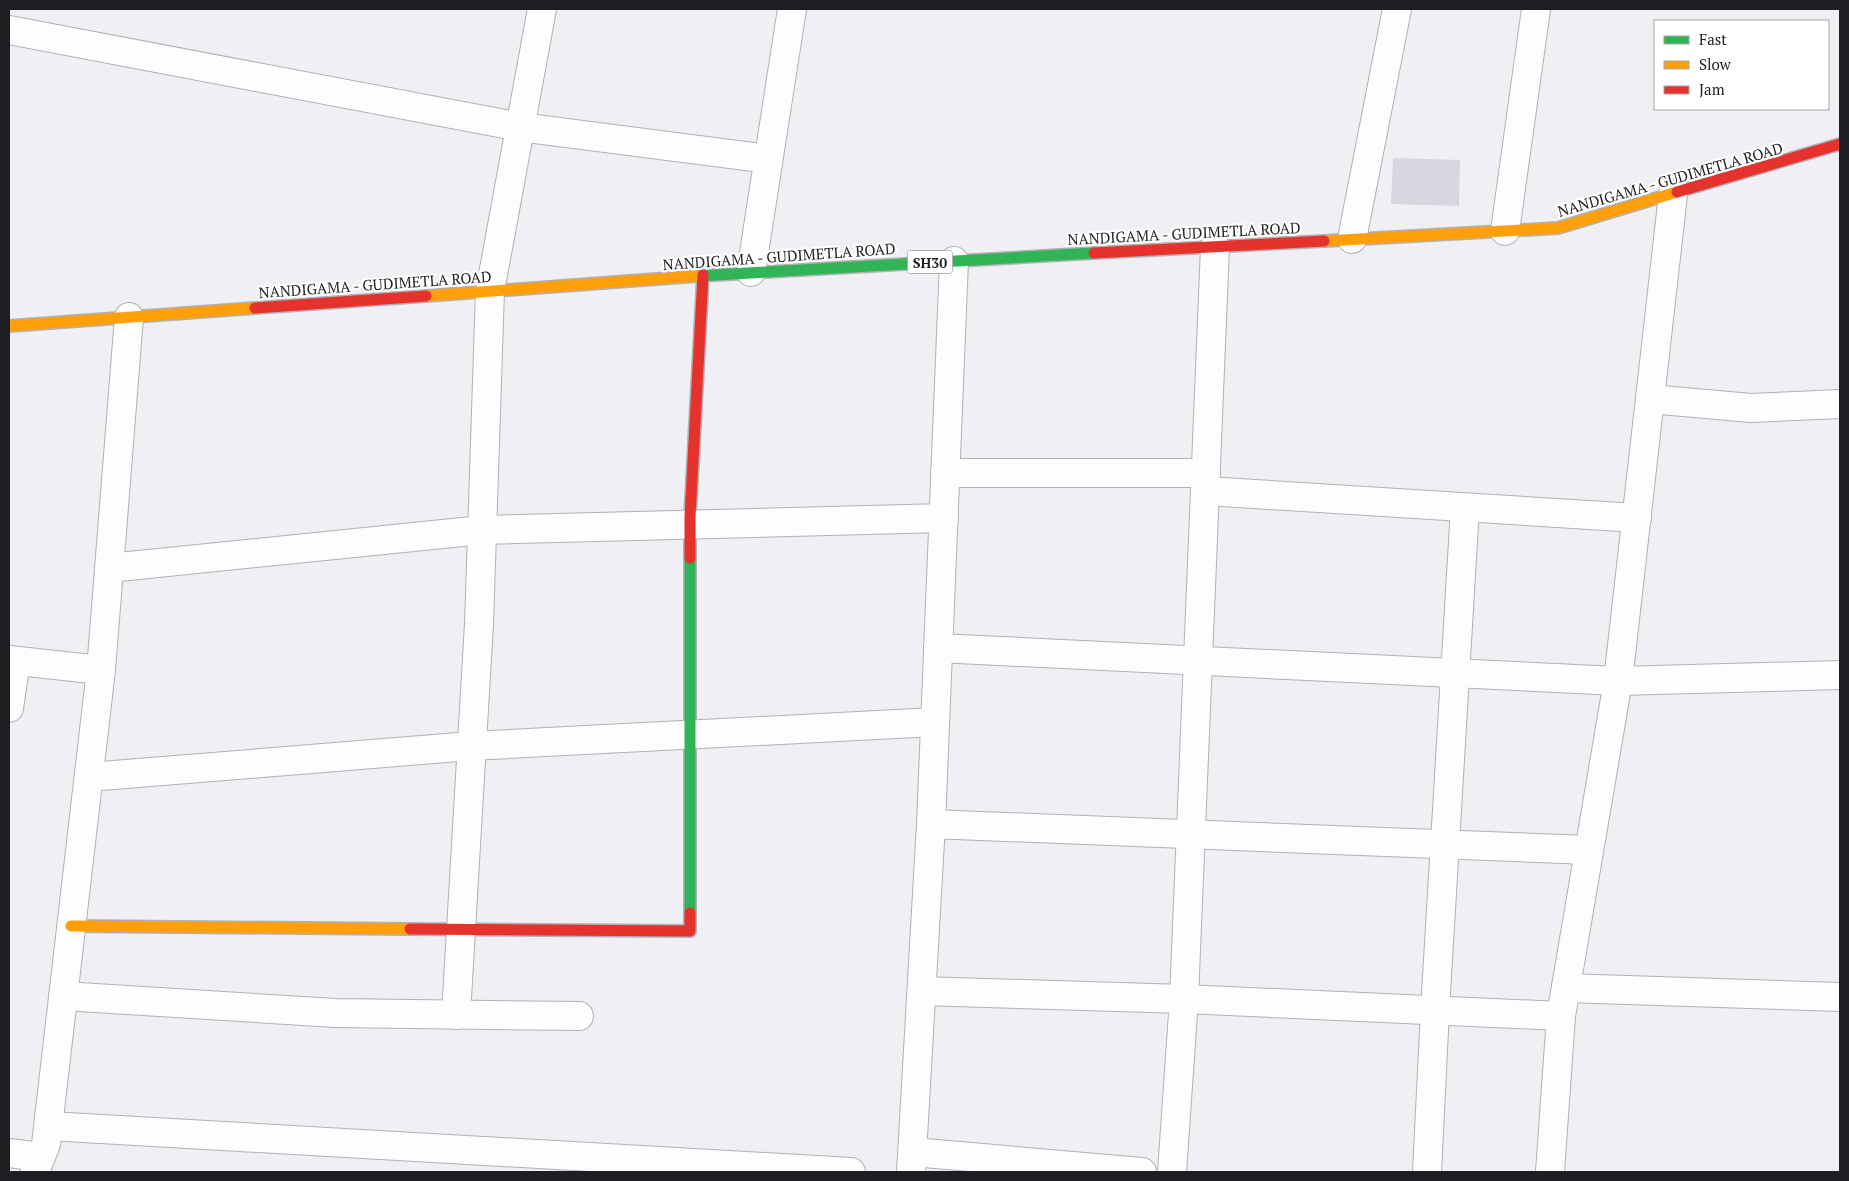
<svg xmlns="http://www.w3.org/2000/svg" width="1849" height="1181" viewBox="0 0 1849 1181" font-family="'PT Serif',serif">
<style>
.building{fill:#d6d7e0}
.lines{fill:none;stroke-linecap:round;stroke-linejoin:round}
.street-casing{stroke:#b0b1b5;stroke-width:30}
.fast-casing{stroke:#b0b1b5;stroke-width:14}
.slow-casing{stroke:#b0b1b5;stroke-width:14}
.jam-casing{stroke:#b0b1b5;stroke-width:14}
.street{stroke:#fdfdfd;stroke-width:28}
.fast{stroke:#30b455;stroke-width:11}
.slow{stroke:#ff9f0a;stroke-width:11}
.jam{stroke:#e5322d;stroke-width:11}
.labels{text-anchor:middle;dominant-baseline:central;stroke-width:4.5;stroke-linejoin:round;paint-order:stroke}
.shield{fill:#fff;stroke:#616264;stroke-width:1}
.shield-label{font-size:14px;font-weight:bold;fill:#1d1e21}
.street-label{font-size:15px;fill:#1d1e21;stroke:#fff}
</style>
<rect width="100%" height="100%" fill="#efeff4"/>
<!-- building -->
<polygon class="building" points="1393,158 1460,160 1459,206 1391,204"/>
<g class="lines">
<!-- street casing -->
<g class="street-casing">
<g id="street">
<polyline points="9,30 520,127 768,159"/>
<polyline points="1505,231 1536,9"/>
<polyline points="1352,239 1397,9"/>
<polyline points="751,272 792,9"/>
<polyline points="1650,399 1751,408 1840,404"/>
<polyline points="945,473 1206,473"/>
<polyline points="1206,491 1637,518"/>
<polyline points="109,568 482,530 944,518"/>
<polyline points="938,648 1618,681 1840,675"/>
<polyline points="9,660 101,670"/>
<polyline points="9,708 16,661"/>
<polyline points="89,777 471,746 935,722"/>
<polyline points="931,824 1589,850"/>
<polyline points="1566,988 1840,997"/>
<polyline points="922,991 1184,999 1561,1016"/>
<polyline points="63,996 335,1013 579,1016"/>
<polyline points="456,1015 479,624 490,291 542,9"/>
<polyline points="49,1126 851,1172"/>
<polyline points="913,1152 1142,1172"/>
<polyline points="9,1153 41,1157"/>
<polyline points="35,1172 46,1144 101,670 129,317"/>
<polyline points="911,1172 931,824 954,261"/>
<polyline points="1172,1172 1184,999 1215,247"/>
<polyline points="1427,1172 1435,1010 1465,508"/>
<polyline points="1550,1172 1561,1016 1618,681 1673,195"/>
</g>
</g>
<!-- fast casing -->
<g class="fast-casing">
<g id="fast">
<polyline points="697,276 1094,253"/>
<polyline points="690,558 690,913"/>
</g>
</g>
<!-- slow casing -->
<g class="slow-casing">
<g id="slow">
<polyline points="1324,241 1558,228 1677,192"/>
<polyline points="426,296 697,276"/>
<polyline points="9,326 255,308"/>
<polyline points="71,926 410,929"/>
</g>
</g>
<!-- jam casing -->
<g class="jam-casing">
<g id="jam">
<polyline points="1677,192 1840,144"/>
<polyline points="1094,253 1324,241"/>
<polyline points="255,308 426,296"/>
<polyline points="690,558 690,517 703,275"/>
<polyline points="410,929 690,931 690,913"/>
</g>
</g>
<!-- street -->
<use href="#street" class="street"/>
<!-- fast -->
<use href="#fast" class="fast"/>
<!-- slow -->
<use href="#slow" class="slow"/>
<!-- jam -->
<use href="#jam" class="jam"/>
</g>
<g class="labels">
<!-- shield labels -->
<rect class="shield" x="907.5" y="250.5" width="45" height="23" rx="4"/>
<g class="shield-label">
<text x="930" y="262">SH30</text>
</g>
<!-- street labels -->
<g class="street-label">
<text transform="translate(1670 179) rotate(-16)">NANDIGAMA - GUDIMETLA ROAD</text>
<text transform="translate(1184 233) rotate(-3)">NANDIGAMA - GUDIMETLA ROAD</text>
<text transform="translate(779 256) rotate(-4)">NANDIGAMA - GUDIMETLA ROAD</text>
<text transform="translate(375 284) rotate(-4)">NANDIGAMA - GUDIMETLA ROAD</text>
</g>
</g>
<!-- border -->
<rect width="1849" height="1181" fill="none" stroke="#1d1e21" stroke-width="20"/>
<!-- legend -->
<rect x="1654" y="20" width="175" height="90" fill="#ffffff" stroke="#a5a5a6"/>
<rect x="1664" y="36" width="25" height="8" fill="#30b455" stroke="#a5a5a6"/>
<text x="1699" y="45" font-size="15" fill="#1d1e21">Fast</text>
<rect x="1664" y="61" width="25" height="8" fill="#ff9f0a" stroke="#a5a5a6"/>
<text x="1699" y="70" font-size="15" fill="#1d1e21">Slow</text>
<rect x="1664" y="86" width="25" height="8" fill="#e5322d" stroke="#a5a5a6"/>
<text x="1699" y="95" font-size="15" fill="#1d1e21">Jam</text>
</svg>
